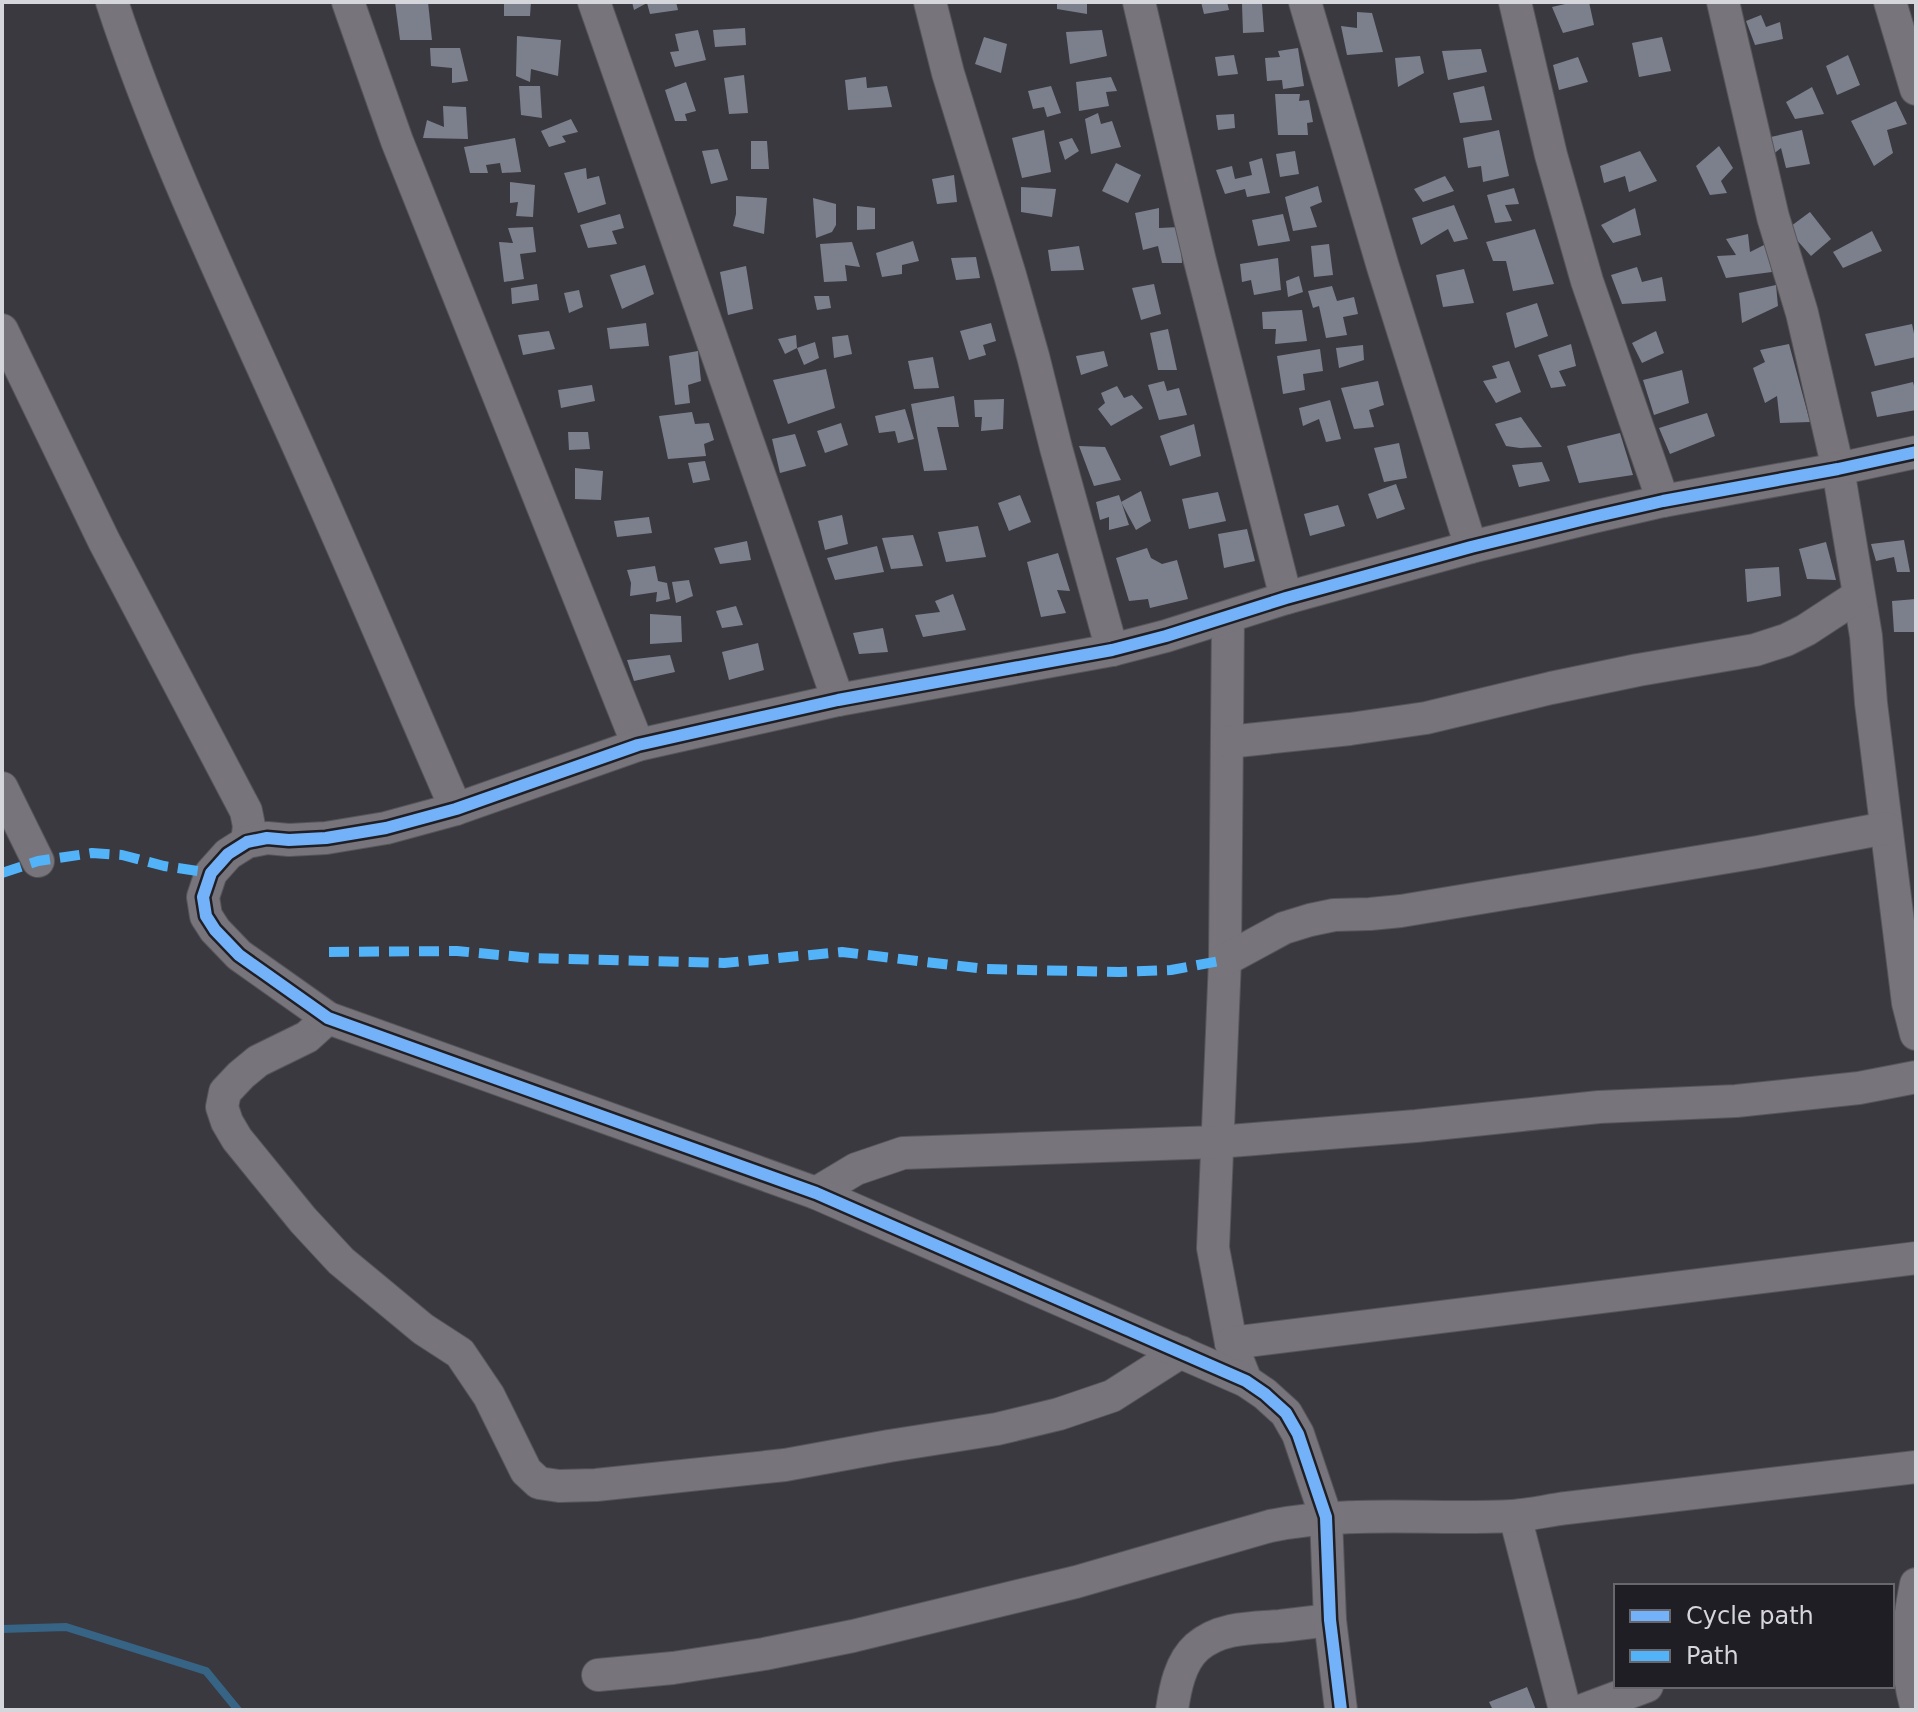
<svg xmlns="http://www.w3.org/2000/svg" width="1918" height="1712" viewBox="0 0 1918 1712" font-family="'DejaVu Sans',sans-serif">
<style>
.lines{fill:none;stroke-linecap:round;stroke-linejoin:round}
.stream{stroke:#376385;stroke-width:8}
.building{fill:#7c808d}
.minor-casing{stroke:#56565a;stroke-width:34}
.minor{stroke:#77747b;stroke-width:32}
.quiet{stroke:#52b3f8;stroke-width:10;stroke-dasharray:20 10;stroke-linecap:butt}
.cycleway-casing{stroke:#1f1e24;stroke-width:17}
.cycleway{stroke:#73b2f8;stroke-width:12}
</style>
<rect width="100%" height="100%" fill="#39393f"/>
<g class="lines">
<!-- stream -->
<polyline class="stream" points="2,1629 66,1627 206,1671 238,1710"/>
</g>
<!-- building -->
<g class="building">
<polygon points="395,2 428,2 432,40 400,40"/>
<polygon points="504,2 531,2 530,16 504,16"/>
<polygon points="632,2 676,2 678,10 650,14 647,3 634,10"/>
<polygon points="1057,2 1087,2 1087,14 1057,9"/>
<polygon points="1201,2 1227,2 1229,10 1204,14"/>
<polygon points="1574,2 1589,2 1594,25 1563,33 1552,7"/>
<polygon points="1242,4 1262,4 1264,32 1243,33"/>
<polygon points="1357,12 1372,13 1383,52 1347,55 1341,26 1357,28"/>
<polygon points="1761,15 1766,27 1780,22 1783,39 1755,45 1746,21"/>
<polygon points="745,28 746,45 715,47 713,30"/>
<polygon points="698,30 706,60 675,67 670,52 679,51 675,34"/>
<polygon points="1102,30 1107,56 1070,64 1066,32"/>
<polygon points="517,36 561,40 558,76 531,69 530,82 516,76"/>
<polygon points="984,37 1007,44 1001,73 975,64"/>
<polygon points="1662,37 1671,71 1639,77 1632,43"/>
<polygon points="430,48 460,48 468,81 452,83 452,68 431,66"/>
<polygon points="1298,48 1304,86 1283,89 1282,80 1267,81 1265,58 1280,57 1278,51"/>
<polygon points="1481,49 1487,72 1448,80 1442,51"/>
<polygon points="1234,55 1238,74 1218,76 1215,57"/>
<polygon points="1848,55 1860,85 1837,95 1826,66"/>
<polygon points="1420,56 1424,73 1398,87 1395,58"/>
<polygon points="1578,57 1588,82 1559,90 1553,65"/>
<polygon points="744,75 748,113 729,114 724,78"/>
<polygon points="866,77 867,88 887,86 892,107 848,110 845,80"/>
<polygon points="1111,77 1117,91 1106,92 1109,106 1079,111 1076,82"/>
<polygon points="686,82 696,111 685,114 687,121 675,121 665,90"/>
<polygon points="519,86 540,86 542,118 521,115"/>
<polygon points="1051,86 1061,113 1047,117 1044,107 1033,109 1028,91"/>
<polygon points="1484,86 1492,120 1460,123 1453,93"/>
<polygon points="1812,87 1824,114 1795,119 1786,102"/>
<polygon points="1275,94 1300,94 1299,101 1309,100 1313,122 1307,123 1308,135 1278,135"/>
<polygon points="1896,101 1907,124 1887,130 1893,153 1874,166 1851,121"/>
<polygon points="443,106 466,107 468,139 423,138 427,120 444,127"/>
<polygon points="1098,113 1101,124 1112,121 1121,147 1091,154 1085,119"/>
<polygon points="1234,114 1235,128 1218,130 1216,115"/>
<polygon points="571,119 578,132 562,136 566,142 549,147 541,131"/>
<polygon points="1044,130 1051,172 1022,178 1012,138"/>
<polygon points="1499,130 1509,176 1483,182 1481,166 1468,168 1463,138"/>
<polygon points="1802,130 1810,164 1786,168 1781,148 1771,156 1766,138"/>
<polygon points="515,138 521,172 502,173 500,163 486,165 488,173 470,173 464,147"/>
<polygon points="1072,138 1079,151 1065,160 1059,142"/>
<polygon points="751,141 767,141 769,169 751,169"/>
<polygon points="1719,146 1733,168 1721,181 1727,193 1710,195 1696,166"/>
<polygon points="718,149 728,180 711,184 702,151"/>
<polygon points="1295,151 1299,174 1280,177 1276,154"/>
<polygon points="1640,151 1657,181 1629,192 1625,176 1604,183 1600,166"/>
<polygon points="1262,158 1270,193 1247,197 1245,189 1225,194 1216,170 1232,166 1235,179 1252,175 1249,162"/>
<polygon points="1116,163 1141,175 1128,203 1102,191"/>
<polygon points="586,168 587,179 599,176 606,204 578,213 564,173"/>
<polygon points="954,175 957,202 937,204 932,179"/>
<polygon points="1445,176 1454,191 1423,202 1414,189"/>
<polygon points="510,182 535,185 533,217 516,216 518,202 510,203"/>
<polygon points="1318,186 1322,202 1310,207 1317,227 1293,231 1285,197"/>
<polygon points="1021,187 1056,189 1052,217 1021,212"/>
<polygon points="1514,188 1519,204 1505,205 1512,221 1495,223 1487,195"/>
<polygon points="736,196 767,198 764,234 733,226 736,214"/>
<polygon points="813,198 836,204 836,225 832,232 816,238"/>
<polygon points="1454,205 1468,239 1454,242 1448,229 1421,245 1412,218"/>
<polygon points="857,206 875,208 875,229 857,230"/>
<polygon points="1159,208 1159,228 1180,227 1182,263 1162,263 1158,246 1143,250 1135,213"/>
<polygon points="1635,208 1641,235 1613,243 1601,225"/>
<polygon points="1810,212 1831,239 1811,256 1787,229"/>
<polygon points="620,214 624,228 612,231 617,244 588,248 580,225"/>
<polygon points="1283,214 1290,241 1258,246 1252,220"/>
<polygon points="533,227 536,252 520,254 524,279 504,282 499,242 513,243 508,228"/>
<polygon points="1535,229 1554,284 1513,291 1506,261 1493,261 1486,242"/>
<polygon points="1872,231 1882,251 1843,268 1833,252"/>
<polygon points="1748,234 1750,252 1766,244 1772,272 1726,278 1717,256 1736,255 1726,239"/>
<polygon points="913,241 919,261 902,265 902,274 882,277 876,253"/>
<polygon points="852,242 860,267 845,265 847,281 824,282 820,244"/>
<polygon points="1329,244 1333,275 1314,277 1311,246"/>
<polygon points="1079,246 1084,270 1051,271 1048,250"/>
<polygon points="976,257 980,278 956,280 951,258"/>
<polygon points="1278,258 1281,290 1254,295 1251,280 1242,282 1240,264"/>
<polygon points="645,265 654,294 622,309 610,275"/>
<polygon points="746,266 753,309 728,315 720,272"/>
<polygon points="1637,267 1642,282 1662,277 1666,301 1622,304 1611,275"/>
<polygon points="1464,269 1474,303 1443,307 1436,275"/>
<polygon points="1299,276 1303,292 1288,297 1286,281"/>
<polygon points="537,284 539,300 512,304 511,288"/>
<polygon points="1154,284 1161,314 1141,320 1132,288"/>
<polygon points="1776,285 1778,306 1742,323 1739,293"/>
<polygon points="1332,286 1337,301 1354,297 1358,314 1343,317 1347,335 1326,338 1319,306 1313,308 1308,291"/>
<polygon points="579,290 583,307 569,313 564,293"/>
<polygon points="814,296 829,296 831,308 817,310"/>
<polygon points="1537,303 1548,336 1515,348 1506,313"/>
<polygon points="1302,310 1307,341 1275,344 1276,329 1263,329 1262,312"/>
<polygon points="646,323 649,346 610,349 607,328"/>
<polygon points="991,323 996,341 983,345 986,355 969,360 960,331"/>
<polygon points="1912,324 1916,343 1916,357 1875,366 1865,334"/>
<polygon points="1168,329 1177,370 1158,370 1150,333"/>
<polygon points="549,331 555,349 523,355 518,335"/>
<polygon points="1656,331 1664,353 1642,363 1632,343"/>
<polygon points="796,335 797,348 815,342 819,358 804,365 797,348 785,354 778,339"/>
<polygon points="848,335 852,354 834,358 832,337"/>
<polygon points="1571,344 1576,366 1559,371 1566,386 1551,388 1538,355"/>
<polygon points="1789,344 1810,422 1780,423 1777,396 1765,403 1753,368 1765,362 1760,350"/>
<polygon points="1363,345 1364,360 1339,368 1336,348"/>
<polygon points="1320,349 1323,371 1303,374 1305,390 1283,394 1277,356"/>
<polygon points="698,351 701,381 688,385 690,403 675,405 669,356"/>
<polygon points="1104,351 1108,366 1081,375 1076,356"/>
<polygon points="933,357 939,388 914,389 908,361"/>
<polygon points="1509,361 1521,392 1496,403 1483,381 1497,378 1492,366"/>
<polygon points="826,369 835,408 788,424 773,380"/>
<polygon points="1682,370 1689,403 1654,415 1643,380"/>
<polygon points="1164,381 1167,391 1179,388 1187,415 1159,420 1148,385"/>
<polygon points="1378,381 1384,405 1369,410 1374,427 1354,429 1341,388"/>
<polygon points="1913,382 1916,393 1916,410 1877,417 1871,392"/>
<polygon points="592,385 595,401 561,408 558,390"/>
<polygon points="1117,386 1124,398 1132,395 1143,408 1111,426 1098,409 1105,403 1101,393"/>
<polygon points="954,396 959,427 937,427 947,470 924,471 911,404"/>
<polygon points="1004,399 1003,429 981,431 982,417 975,417 974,400"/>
<polygon points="1330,400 1341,439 1326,442 1319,419 1303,426 1299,408"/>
<polygon points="905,409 914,439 898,443 895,431 879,433 875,416"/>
<polygon points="692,412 695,424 709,423 714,440 704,444 706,456 668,459 659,416"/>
<polygon points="1707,413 1715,436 1670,454 1659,428"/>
<polygon points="1521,417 1542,447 1520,448 1506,446 1495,424"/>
<polygon points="841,423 848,445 825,453 817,431"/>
<polygon points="1194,424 1201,456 1170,466 1160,436"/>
<polygon points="568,432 588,432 590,449 569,450"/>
<polygon points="1620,433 1633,475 1579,483 1567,446"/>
<polygon points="795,434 806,466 780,473 772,439"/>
<polygon points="1399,443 1407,478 1384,482 1374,448"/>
<polygon points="1079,446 1105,447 1121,480 1094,486"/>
<polygon points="705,461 710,480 693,483 688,463"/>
<polygon points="1542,462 1550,481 1519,487 1512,465"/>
<polygon points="575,468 603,471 601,500 575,499"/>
<polygon points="1396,484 1405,509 1377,519 1368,494"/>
<polygon points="1141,491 1151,521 1136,530 1121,502"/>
<polygon points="1218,492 1226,521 1189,529 1182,499"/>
<polygon points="1020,495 1031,522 1009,531 998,503"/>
<polygon points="1119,495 1129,525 1109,530 1109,517 1100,520 1096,502"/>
<polygon points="1338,505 1345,526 1310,536 1304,514"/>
<polygon points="842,515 848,544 825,550 818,521"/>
<polygon points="649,517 652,533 617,537 614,521"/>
<polygon points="978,526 986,557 946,562 938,532"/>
<polygon points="1247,529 1255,561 1224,568 1218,534"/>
<polygon points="913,535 923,566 891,569 882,538"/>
<polygon points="1904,540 1910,572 1897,572 1894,557 1876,561 1871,544"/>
<polygon points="747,541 751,560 720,564 714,548"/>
<polygon points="1826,542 1836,580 1807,579 1799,549"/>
<polygon points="877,546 884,572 835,580 827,558"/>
<polygon points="1147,548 1151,558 1162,564 1177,560 1188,599 1150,608 1148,599 1129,601 1116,558"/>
<polygon points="1058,553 1070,591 1057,590 1066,613 1041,617 1027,562"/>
<polygon points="655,566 658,581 667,583 670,599 656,602 657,592 630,596 631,583 627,570"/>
<polygon points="1779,567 1781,596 1747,602 1745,569"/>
<polygon points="689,580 693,596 676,603 672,582"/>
<polygon points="953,594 966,630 923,637 915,615 940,612 935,601"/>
<polygon points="1916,599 1916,632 1894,632 1892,601"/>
<polygon points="736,606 743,625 722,628 716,611"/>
<polygon points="650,614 681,616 682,642 650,644"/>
<polygon points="883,628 888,652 859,654 853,633"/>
<polygon points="758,643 764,670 729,680 722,652"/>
<polygon points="670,655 675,672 634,681 627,660"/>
<polygon points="1527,1687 1536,1710 1493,1710 1489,1702"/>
</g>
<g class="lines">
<!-- minor casing -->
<g class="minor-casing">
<g id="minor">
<path d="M112,2C158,142 222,276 282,410C342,542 398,676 456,809"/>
<polyline points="348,2 397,141 638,745"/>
<polyline points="594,2 838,700"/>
<polyline points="930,2 948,73 1010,275 1033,356 1056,448 1112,650"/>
<polyline points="1139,2 1199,257 1286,598"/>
<polyline points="1305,2 1383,267 1471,547"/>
<polyline points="1515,2 1551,155 1587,281 1663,501"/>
<polyline points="1723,2 1773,217 1802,313 1838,469 1866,636 1871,703 1908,1003 1916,1034"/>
<polyline points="1890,2 1916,89"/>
<polyline points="2,330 104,541 246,811 249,826 247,842"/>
<polyline points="1228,618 1225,960 1213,1248 1231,1343 1246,1381"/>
<polyline points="1228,742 1350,729 1426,718 1551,688 1638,670 1755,650 1786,640 1806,630 1858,596"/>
<polyline points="2,788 38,861"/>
<polyline points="1225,960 1284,928 1310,920 1334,915 1370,914 1401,911 1758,852 1886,828"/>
<polyline points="328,1018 307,1037 258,1061 241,1075 225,1092 222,1107 227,1122 237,1139 303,1220 341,1261 423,1329 460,1353 489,1396 526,1471 539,1483 559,1486 596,1485 785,1465 889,1446 997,1429 1059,1414 1112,1396 1181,1352"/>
<polyline points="816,1193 856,1169 903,1153 1217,1142 1416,1126 1599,1107 1736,1101 1859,1088 1916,1077"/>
<polyline points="1231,1343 1916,1258"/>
<polyline points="1515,1516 1565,1710"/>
<path d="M1916,1584C1907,1629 1904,1662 1916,1706"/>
<path d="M598,1675L673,1668L764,1654L853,1636L1076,1582L1270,1526C1350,1510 1431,1520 1512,1516C1530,1515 1549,1510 1567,1508L1916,1467"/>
<path d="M1172,1710C1175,1689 1180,1662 1197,1647C1220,1627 1252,1628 1280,1626C1297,1624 1313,1622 1330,1620"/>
<polyline points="1341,1710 1330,1620 1326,1517 1298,1434 1286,1413 1265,1394 1246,1381 816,1193 328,1018 239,955 215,930 206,916 203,897 211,873 228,854 247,842 267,838 289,840 326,838 386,828 456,809 638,745 838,700 1112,650 1166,636 1286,598 1471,547 1593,517 1663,501 1838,469 1916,452"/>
<polyline points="1583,1710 1647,1686"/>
</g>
</g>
<!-- minor -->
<use href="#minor" class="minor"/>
<!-- quiet -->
<g class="quiet">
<polyline points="2,873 38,861 92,853 122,855 164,866 211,873"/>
<polyline points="329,952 457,951 532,958 724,963 842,952 985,969 1119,972 1171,970 1225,960"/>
</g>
<!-- cycleway casing -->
<g class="cycleway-casing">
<polyline id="cycleway" points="1341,1710 1330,1620 1326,1517 1298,1434 1286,1413 1265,1394 1246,1381 816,1193 328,1018 239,955 215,930 206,916 203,897 211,873 228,854 247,842 267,838 289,840 326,838 386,828 456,809 638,745 838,700 1112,650 1166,636 1286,598 1471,547 1593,517 1663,501 1838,469 1916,452"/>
</g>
<!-- cycleway -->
<use href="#cycleway" class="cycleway"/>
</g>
<!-- border -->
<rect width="1918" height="1712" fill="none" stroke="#d5d5dc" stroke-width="8"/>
<!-- legend -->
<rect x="1614" y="1584" width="280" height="104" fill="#1f1e24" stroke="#68676e" stroke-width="2"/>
<rect x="1630" y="1610" width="40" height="12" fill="#73b2f8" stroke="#68676e" stroke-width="2"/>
<text x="1686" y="1624" font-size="24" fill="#d5d5dc">Cycle path</text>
<rect x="1630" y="1650" width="40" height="12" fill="#52b3f8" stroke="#68676e" stroke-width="2"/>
<text x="1686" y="1664" font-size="24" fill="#d5d5dc">Path</text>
</svg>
